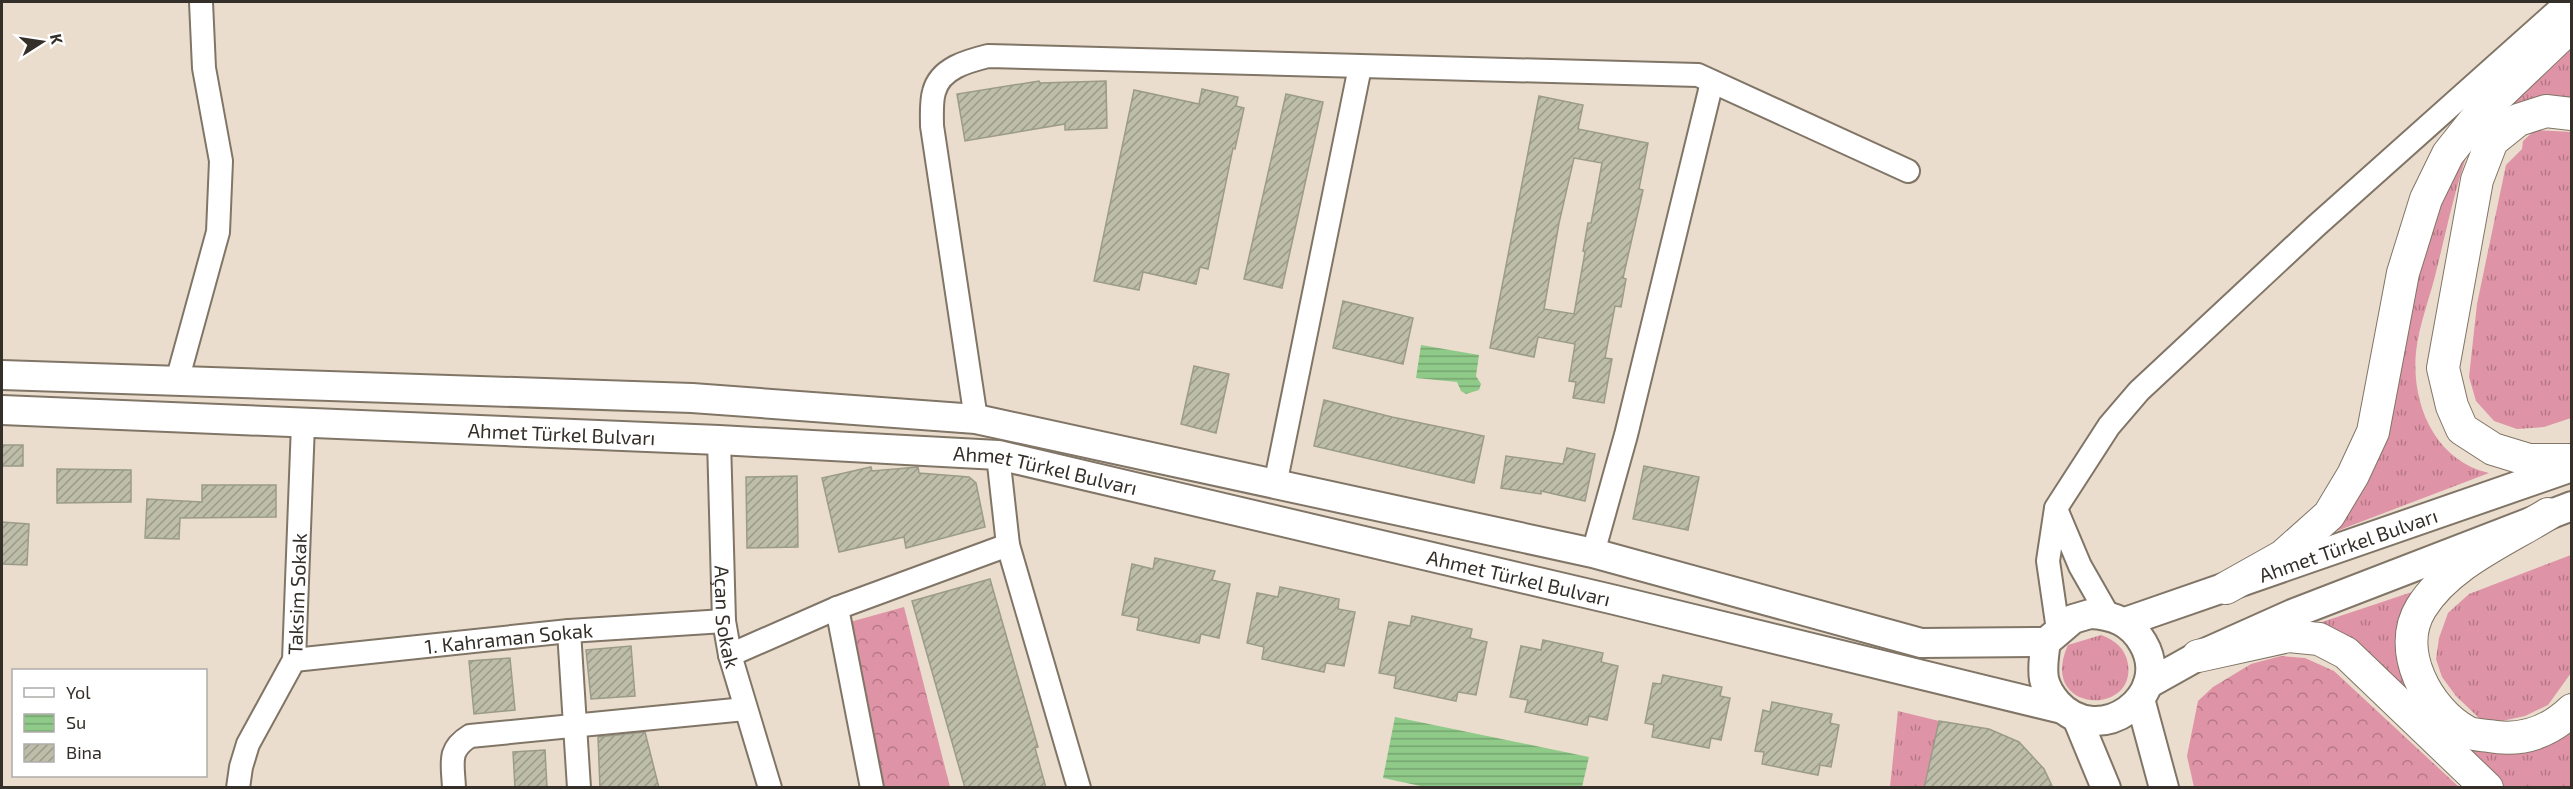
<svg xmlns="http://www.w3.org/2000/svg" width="2573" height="789" viewBox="0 0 2573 789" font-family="'Exo 2',sans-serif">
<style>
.grass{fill:url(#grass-tufts)}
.forest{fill:url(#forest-crowns)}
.water{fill:url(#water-rules)}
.building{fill:url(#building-hatch);stroke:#9b9b89;stroke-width:1.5;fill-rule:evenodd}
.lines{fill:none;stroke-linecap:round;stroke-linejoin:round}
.minor-casing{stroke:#807566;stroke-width:26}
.major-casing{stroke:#807566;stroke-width:32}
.highway-casing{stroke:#807566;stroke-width:34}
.minor{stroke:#fff;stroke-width:22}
.major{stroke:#fff;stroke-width:28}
.highway{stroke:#fff;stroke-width:32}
.labels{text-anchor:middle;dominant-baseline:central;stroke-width:5;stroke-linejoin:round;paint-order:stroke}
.street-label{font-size:20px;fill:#342f28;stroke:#fff}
</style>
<defs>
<pattern id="grass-tufts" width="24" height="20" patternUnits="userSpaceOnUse" patternTransform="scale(1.5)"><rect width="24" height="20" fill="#df93a6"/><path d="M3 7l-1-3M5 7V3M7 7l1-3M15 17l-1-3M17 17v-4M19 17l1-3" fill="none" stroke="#b67887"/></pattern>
<pattern id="forest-crowns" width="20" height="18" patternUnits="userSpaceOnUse" patternTransform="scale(1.5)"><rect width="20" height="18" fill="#df93a6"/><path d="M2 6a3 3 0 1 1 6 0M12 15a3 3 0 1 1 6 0" fill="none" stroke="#b67887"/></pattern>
<pattern id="water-rules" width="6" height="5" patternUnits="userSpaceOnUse" patternTransform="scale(1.5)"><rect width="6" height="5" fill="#8fca89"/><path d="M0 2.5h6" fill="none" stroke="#76a470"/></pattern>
<pattern id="building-hatch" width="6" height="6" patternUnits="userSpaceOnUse" patternTransform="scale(1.5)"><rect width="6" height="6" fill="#bdbdaa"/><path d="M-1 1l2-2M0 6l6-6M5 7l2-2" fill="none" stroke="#9a9a8a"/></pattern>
</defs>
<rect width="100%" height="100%" fill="#eaddcd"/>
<!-- grass -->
<g class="grass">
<path d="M2571,35V102L2469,149C2455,188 2447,228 2437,268C2431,295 2419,324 2416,352C2411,404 2435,461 2489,473L2321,537L2393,379L2443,176Z"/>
<polygon points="2535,130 2571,132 2571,418 2544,427 2517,429 2494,421 2476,401 2469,377 2477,304 2506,165 2522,149 2523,141"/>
<polygon points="2571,555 2571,673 2548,705 2525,716 2502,721 2480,719 2456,696 2442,677 2436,659 2439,638 2448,613 2469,594"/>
<polygon points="2418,590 2403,628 2475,746 2571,719 2571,787 2497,787 2313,625"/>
<path d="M2101,635C2115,640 2125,648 2128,664C2136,717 2037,713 2068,645Z"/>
<polygon points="1898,711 1939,721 1924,787 1890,787"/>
</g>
<!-- forest -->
<g class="forest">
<polygon points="904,607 950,787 882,787 850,622"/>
<polygon points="2281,656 2305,658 2334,671 2459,787 2194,787 2187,756 2198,701 2213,687 2251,664"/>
</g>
<!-- water -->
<g class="water">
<polygon points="1421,345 1479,355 1476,376 1481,384 1479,390 1466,394 1461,391 1457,382 1416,378"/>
<polygon points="1395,717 1589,757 1582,787 1430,788 1383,778"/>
</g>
<!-- building -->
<g class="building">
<polygon points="1039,81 1040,83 1106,81 1107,128 1065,130 1065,124 965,141 957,94"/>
<polygon points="1202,89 1238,97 1236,106 1244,108 1235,149 1233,148 1208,269 1200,267 1196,284 1143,272 1139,290 1094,281 1134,90 1199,104"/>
<polygon points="1286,94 1323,102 1282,288 1244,279"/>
<path d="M1539,96L1583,105L1578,129L1648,143L1639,189L1643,190L1623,278L1626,279L1621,307L1615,306L1605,358L1612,359L1604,403L1573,398L1576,382L1569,381L1575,344L1538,337L1534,357L1490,348ZM1574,158L1602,163L1591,223H1588L1583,251L1585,252L1574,314L1544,309L1559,223Z"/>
<polygon points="1343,301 1413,318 1403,364 1333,348"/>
<polygon points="1194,366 1229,374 1216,433 1181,424"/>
<polygon points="1324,400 1392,417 1484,436 1474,483 1314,446"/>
<rect x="2" y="445" width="21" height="21"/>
<polygon points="1567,448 1595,454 1585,501 1541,491 1541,494 1501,488 1506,456 1563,464"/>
<polygon points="1644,466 1699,477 1688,530 1633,519"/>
<polygon points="871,467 872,471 918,467 919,473 969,477 976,483 985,527 906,548 904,537 839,552 822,478"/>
<polygon points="57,469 131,470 131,502 57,503"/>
<polygon points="797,476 798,547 747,548 746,477"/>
<polygon points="202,485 276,485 276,517 180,518 179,539 145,538 147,499 202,502"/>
<polygon points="2,522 29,524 27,565 2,564"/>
<polygon points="1155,558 1215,571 1212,580 1230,584 1219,638 1201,634 1199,643 1137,630 1139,618 1122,615 1132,564 1153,569"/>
<polygon points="990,579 1038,747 1035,748 1046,788 965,788 912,601"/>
<polygon points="1280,587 1339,599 1338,609 1355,612 1344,666 1326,663 1324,672 1262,659 1264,647 1247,643 1257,593 1278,597"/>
<polygon points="1412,616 1472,629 1470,638 1487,642 1476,695 1458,692 1456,701 1394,688 1396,676 1379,673 1389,622 1410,626"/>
<polygon points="1543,640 1603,653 1601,662 1618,666 1607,720 1589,716 1587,725 1525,712 1528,700 1510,697 1521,646 1541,650"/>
<polygon points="631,646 635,696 591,699 586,650"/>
<polygon points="510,658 515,710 474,714 469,661"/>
<polygon points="1663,675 1722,687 1720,696 1730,698 1721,740 1711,738 1709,748 1652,737 1654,725 1645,723 1653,683 1661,684"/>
<polygon points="1772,702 1832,714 1830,723 1839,725 1831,767 1820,765 1818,775 1762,764 1764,752 1755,751 1763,710 1770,712"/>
<polygon points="1939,721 1989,729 2019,742 2044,769 2053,788 1924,788"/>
<polygon points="645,732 659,788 600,788 598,737"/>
<polygon points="545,750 547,788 515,788 513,752"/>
</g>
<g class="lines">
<!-- minor casing -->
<g class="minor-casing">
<g id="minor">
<polyline points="177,381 218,232 221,161 204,68 201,2"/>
<path d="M976,419L932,126C932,115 931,102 934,92C940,68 968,61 988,56L1698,75L1908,171"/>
<path id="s1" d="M719,440L724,621L730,655L770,788"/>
<polyline points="998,455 1008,545 1079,788"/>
<polyline points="1275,485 1360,67"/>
<polyline points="2056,509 2080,566 2108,615"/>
<polyline points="1593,553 1626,435 1712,82"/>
<polyline points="837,608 872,788"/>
<polyline points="2058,630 2048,561 2056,508 2109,426 2139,391 2316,226 2567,2"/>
<polyline points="569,631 579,788"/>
<polyline points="730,655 837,608 1008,545"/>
<path id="s2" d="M294,660L569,631L724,621"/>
<path id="s3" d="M238,788L241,767L248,744L294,660L303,424"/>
<path d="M454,788C453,763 447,750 470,736L745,709"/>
</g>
</g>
<!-- major casing -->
<g class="major-casing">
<g id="major">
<polyline points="2,375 692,398 976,419 1593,553 1921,643 2046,642"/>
<path id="s4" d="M2,410L719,440L998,455L1615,600L2062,709"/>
<path d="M2090,614C2113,615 2131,622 2143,643C2174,696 2099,750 2057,703C2051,696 2046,688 2044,679C2042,667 2044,654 2046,642L2073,619Z"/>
<path id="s5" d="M2125,622L2572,467"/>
<polyline points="2148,684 2198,656 2292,614 2572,506"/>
<polyline points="2140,699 2164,788"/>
<polyline points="2077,718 2106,788"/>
</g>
</g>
<!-- highway casing -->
<g class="highway-casing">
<g id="highway">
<polyline points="2572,114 2546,111 2518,120 2492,141 2477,180 2443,368 2452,406 2462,429 2493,449 2529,460 2572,460"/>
<path d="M2548,514C2506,540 2448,564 2421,608C2395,650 2427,710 2467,732C2473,735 2482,735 2489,736C2521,742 2548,733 2572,710"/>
<polyline points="2226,588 2283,556 2329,515 2353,475 2373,432 2403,273 2426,199 2448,154 2483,110 2572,25"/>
<polyline points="2198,656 2289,636 2319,639 2346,653 2487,788"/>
</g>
</g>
<!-- minor -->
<use href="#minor" class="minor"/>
<!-- major -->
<use href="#major" class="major"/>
<!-- highway -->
<use href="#highway" class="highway"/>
</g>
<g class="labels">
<!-- street labels -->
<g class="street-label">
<text stroke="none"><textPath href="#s4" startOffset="560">Ahmet Türkel Bulvarı</textPath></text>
<text stroke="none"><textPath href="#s4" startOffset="1046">Ahmet Türkel Bulvarı</textPath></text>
<text stroke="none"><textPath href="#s5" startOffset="236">Ahmet Türkel Bulvarı</textPath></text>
<text stroke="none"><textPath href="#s4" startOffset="1532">Ahmet Türkel Bulvarı</textPath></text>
<text stroke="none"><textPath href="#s3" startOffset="207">Taksim Sokak</textPath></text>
<text stroke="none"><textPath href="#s1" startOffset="177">Açan Sokak</textPath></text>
<text stroke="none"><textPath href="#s2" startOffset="216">1. Kahraman Sokak</textPath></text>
</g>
</g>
<!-- border -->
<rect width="2573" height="789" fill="none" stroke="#342f28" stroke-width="6"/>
<!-- legend -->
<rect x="12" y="669" width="195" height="108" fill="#ffffff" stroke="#aeaca9" stroke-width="1.5"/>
<rect x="24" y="688" width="30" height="9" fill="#ffffff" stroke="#aeaca9" stroke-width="1.5"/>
<text x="66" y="699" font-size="18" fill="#342f28">Yol</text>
<rect x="24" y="714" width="30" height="18" fill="url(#water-rules)" stroke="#aeaca9" stroke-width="1.5"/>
<text x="66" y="729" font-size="18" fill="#342f28">Su</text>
<rect x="24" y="744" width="30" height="18" fill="url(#building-hatch)" stroke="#aeaca9" stroke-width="1.5"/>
<text x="66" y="759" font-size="18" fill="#342f28">Bina</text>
<!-- north arrow -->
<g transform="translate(42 42) rotate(78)" stroke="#ffffff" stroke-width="4.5" paint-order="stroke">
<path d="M0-4.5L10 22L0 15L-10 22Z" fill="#342f28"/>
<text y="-9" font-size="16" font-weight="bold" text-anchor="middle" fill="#342f28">K</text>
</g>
</svg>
